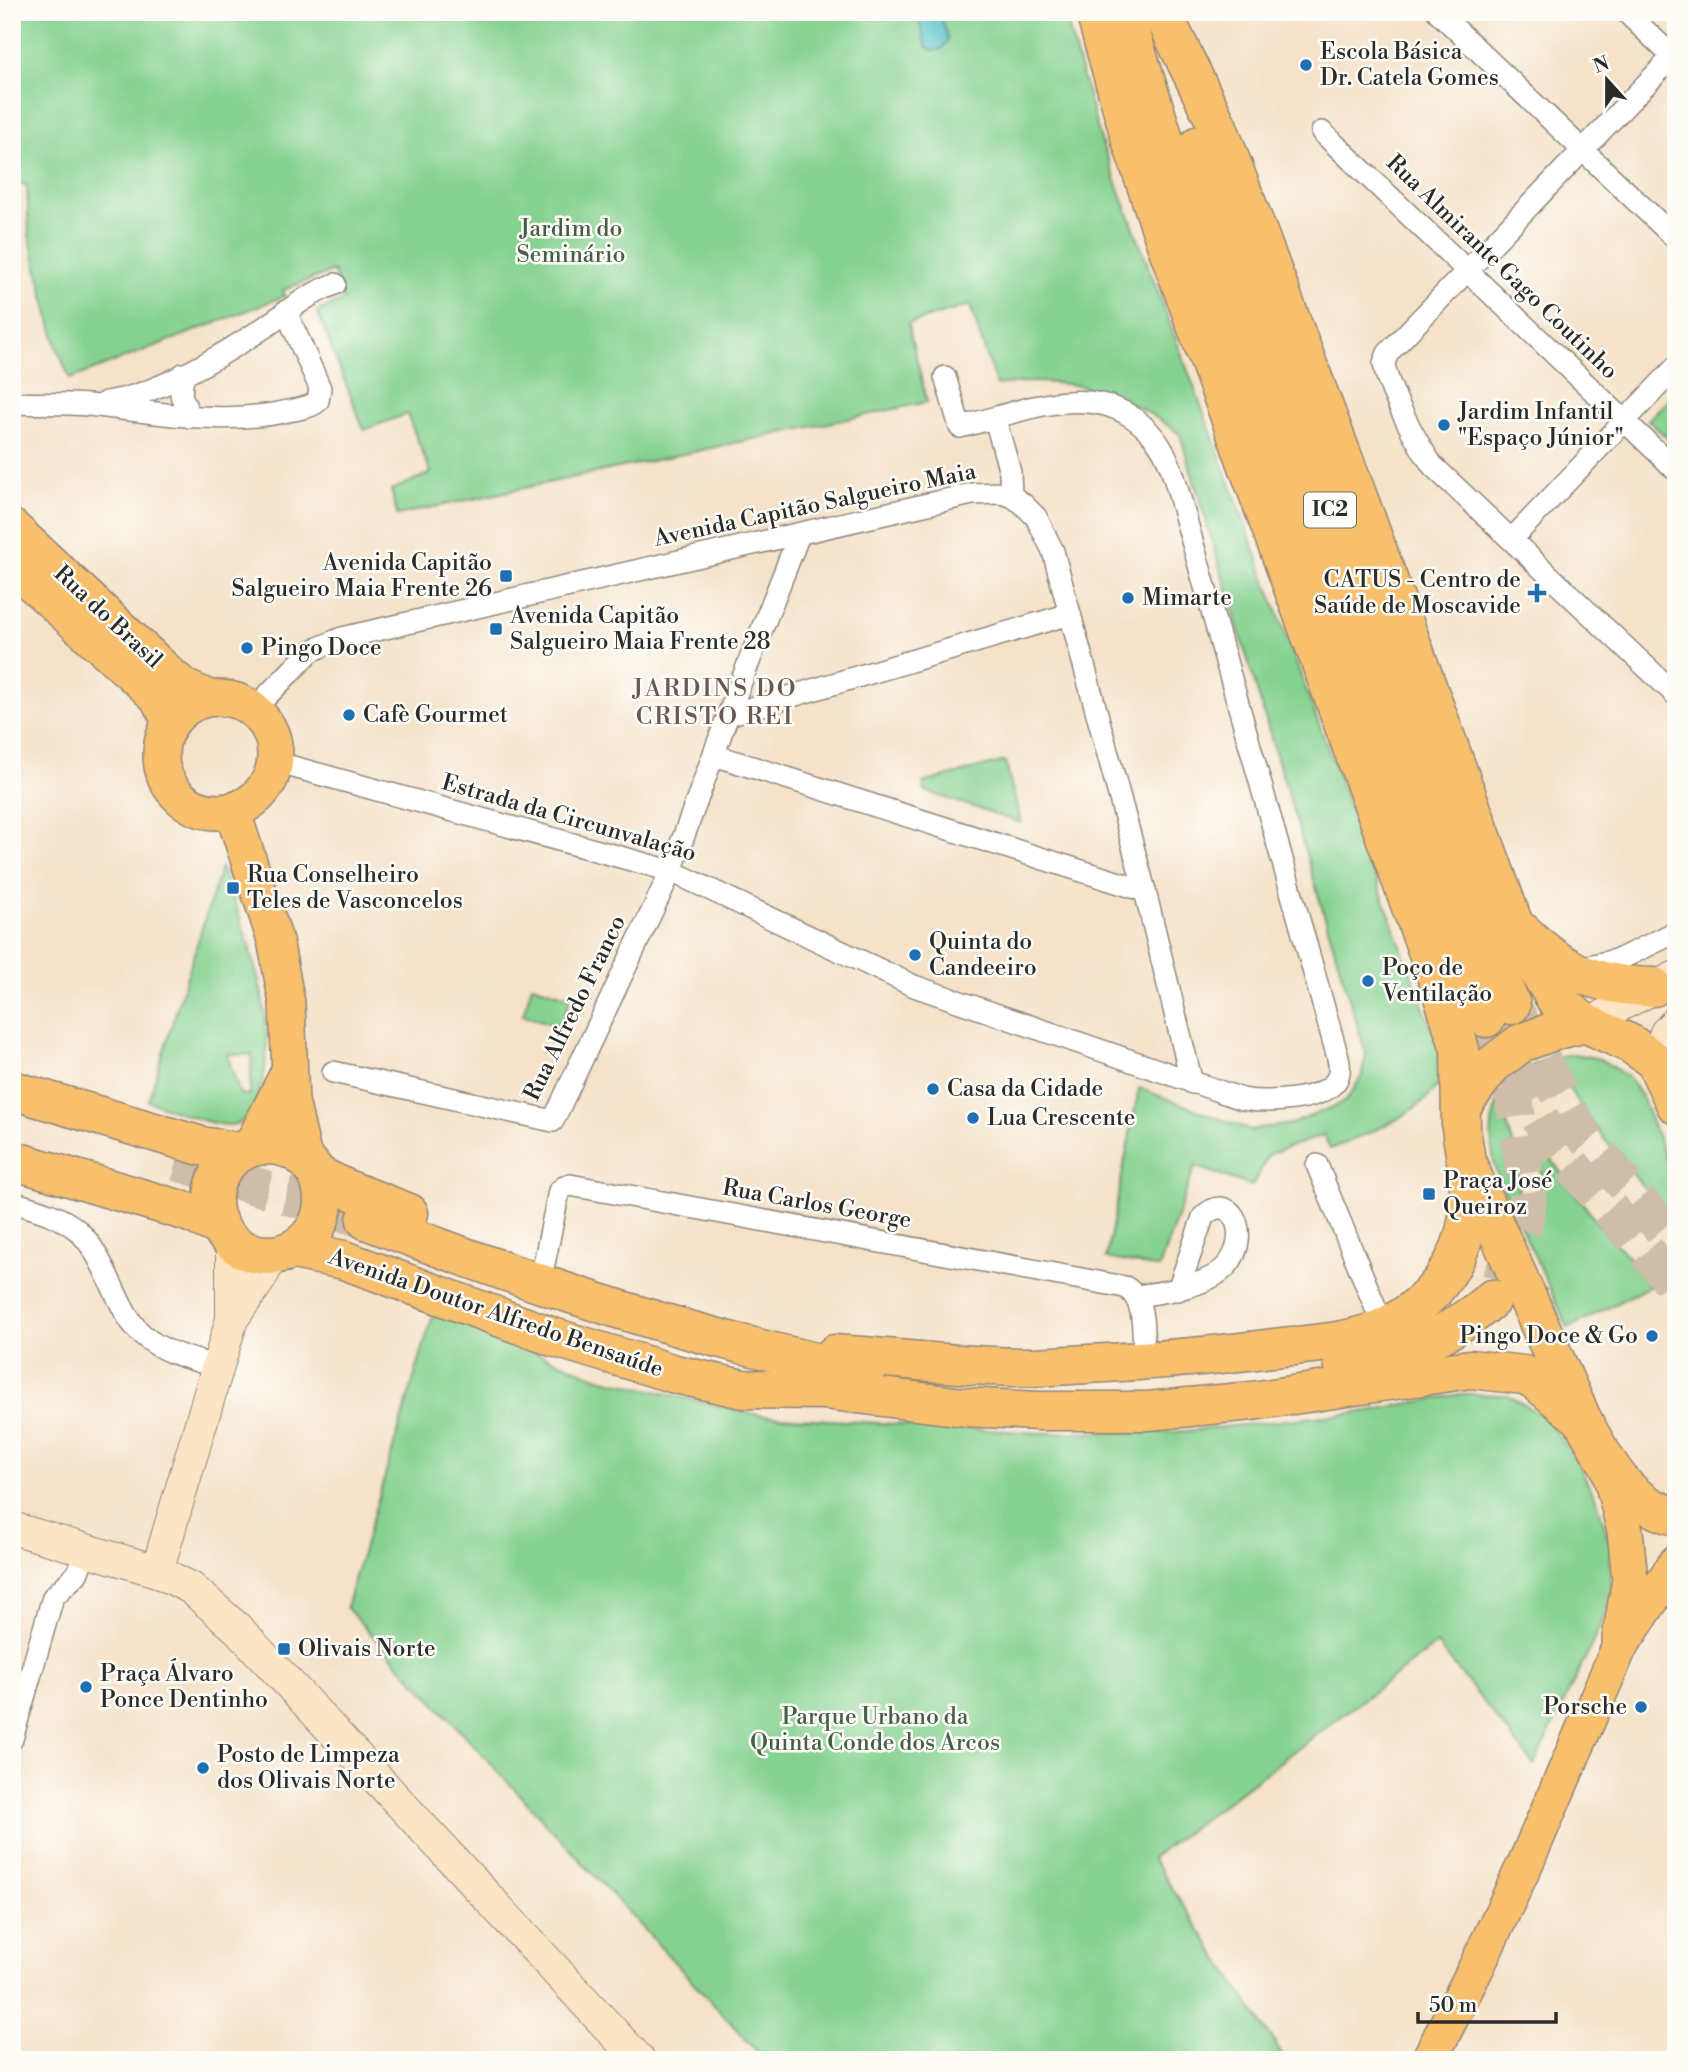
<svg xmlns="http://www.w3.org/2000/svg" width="1688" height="2072" viewBox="0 0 1688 2072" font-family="'Libre Bodoni',serif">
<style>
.green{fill:#85d290;stroke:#587e5e;stroke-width:2;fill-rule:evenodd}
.water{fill:#50bfc5;stroke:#3e7578;stroke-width:2}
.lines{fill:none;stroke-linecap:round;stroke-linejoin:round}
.highway-tunnel{stroke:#cdbda9;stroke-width:38;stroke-dasharray:38 19;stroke-linecap:butt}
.street-casing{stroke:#90867a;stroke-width:24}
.secondary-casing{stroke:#90867a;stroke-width:34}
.primary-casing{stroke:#90867a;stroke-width:38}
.highway-casing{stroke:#90867a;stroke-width:41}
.street{stroke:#fff;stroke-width:21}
.secondary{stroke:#fce5c4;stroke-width:32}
.primary{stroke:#f8bf6c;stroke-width:35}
.highway{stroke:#f8bf6c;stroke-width:38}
.poi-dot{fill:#1f6fb2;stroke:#fdfcf7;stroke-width:2.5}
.labels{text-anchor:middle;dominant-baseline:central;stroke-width:5;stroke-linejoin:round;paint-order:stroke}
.shield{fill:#fdfcf7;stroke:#6a6a68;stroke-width:2}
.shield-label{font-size:21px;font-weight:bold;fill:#2b2b2b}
.poi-label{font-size:23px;fill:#2b2b2b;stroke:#fdfcf7;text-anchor:start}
.park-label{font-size:23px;fill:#465d49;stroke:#fdfcf7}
.street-label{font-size:23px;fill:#2b2b2b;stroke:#fdfcf7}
.neighbourhood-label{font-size:24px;letter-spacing:2px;fill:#695854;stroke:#fdfcf7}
</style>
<rect width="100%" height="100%" fill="#fdfcf7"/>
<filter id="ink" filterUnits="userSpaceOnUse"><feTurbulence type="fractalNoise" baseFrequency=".0143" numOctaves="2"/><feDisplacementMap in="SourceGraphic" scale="14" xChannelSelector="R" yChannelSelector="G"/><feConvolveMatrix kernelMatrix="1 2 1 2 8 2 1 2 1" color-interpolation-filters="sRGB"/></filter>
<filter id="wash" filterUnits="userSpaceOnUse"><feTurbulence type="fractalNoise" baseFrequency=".00686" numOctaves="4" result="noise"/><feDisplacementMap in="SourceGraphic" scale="28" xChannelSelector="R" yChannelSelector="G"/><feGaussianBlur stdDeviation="1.57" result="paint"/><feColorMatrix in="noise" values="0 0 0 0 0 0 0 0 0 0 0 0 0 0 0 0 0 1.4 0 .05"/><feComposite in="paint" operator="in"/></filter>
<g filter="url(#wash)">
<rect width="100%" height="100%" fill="#f5e2c9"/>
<!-- green -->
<g class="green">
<path d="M12,12H1064L1102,144L1208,424L1446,1068C1434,1111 1367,1134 1330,1149L1324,1135L1269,1154L1252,1186L1195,1166L1159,1268L1106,1258L1139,1088L1250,1130L1291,1124L1345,1102L1362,1076L1366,1054L1180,434C1121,390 1068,375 996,385L970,305L908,324L927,402L397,515L391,490L431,473L407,414L364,430L317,311L344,300L333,271L283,290L285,296L70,379L57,348L29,235L27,185L12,182Z"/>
<polygon points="1676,392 1676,446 1648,420"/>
<polygon points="1005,761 1021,823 925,791 923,783"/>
<path d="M221,867C245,931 287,1034 256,1100C252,1109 246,1121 236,1124C218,1130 168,1107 148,1101ZM227,1054L252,1055L250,1095L240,1094Z"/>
<polygon points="532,985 570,997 562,1027 523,1015"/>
<path d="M1574,1054L1600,1059L1628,1077L1643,1099L1676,1186V1227L1586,1117L1560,1073L1501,1103L1517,1157L1519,1201L1541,1202V1169L1537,1148L1542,1146L1595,1220L1652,1284L1676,1258V1273L1568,1328L1497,1175C1479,1109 1504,1063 1574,1054Z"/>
<polygon points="434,1311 599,1378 763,1416 1039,1433 1177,1432 1363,1412 1460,1394 1508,1395 1544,1417 1574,1456 1597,1501 1610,1544 1611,1595 1600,1627 1534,1765 1437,1644 1152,1858 1286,2060 765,2060 346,1607"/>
</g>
<!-- water -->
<polygon class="water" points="916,12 940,12 948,40 942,49 934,51 927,48"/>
</g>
<g filter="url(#ink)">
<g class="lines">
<!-- highway-tunnel -->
<g class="highway-tunnel">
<polyline points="1514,1010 1580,1131 1676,1245"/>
<polyline points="1486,1018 1555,1146 1676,1286"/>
<polyline points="177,1162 366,1220"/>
<polyline points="1500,1282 1523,1228 1528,1198 1514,1098 1510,1086"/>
</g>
<!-- street casing -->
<g class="street-casing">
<g id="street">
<polyline points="1438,12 1676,239"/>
<polyline points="1626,12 1676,60"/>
<path d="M1676,53L1388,353L1384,363C1387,388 1418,445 1433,466L1676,695"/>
<polyline points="1322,132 1676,470"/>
<polyline points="183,374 181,395 190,417"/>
<path d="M106,402C154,396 221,356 262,329C288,312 305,295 335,284"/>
<path d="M12,403C37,404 63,403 88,405C154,412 222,426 288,411C299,409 310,408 318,401L320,388L286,311"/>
<polyline points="995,419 1010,472 1011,496"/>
<polyline points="1512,539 1676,367"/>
<polyline points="253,710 311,651 342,638 972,494 1001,493 1011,496 1022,503 1036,517 1053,551 1145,891 1192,1083"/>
<polyline points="728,715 1070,614"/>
<polyline points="714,755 1145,891"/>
<path d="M275,762L671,871L914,986L1242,1099C1265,1103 1324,1102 1337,1079C1342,1069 1338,1057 1335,1047L1174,477C1167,453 1156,435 1136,420C1084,381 1016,414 960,427L945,377"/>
<polyline points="1580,968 1620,959 1676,932"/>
<polyline points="333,1072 553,1121 671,871 728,715 799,535"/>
<polyline points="1317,1165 1384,1328"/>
<path d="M12,1202C79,1221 86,1229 115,1292C123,1309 130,1324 144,1336C165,1354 193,1359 218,1367"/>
<path d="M544,1264L559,1191L564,1187L570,1185L1125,1287C1148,1300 1142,1338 1144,1361"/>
<path d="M1137,1296C1162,1292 1200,1288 1221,1271C1255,1244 1234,1186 1203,1217L1178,1290"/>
<polyline points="12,1739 53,1597 77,1574 86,1550"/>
</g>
</g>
<!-- secondary casing -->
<g class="secondary-casing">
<g id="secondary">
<polyline points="1591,1025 1618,1006 1676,977"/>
<polyline points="1655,1061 1666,1033 1676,1022"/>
<polyline points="232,1243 232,1319"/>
<polyline points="12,1528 157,1571 191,1588 238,1629 639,2060"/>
<polyline points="157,1571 232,1319 260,1279 272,1256"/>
</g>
</g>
<!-- primary casing -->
<g class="primary-casing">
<g id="primary">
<polyline points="12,527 174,678 187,688 209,698"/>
<polyline points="12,566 157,697 167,715 168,726"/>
<circle cx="218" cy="755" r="57"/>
<polyline points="232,810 275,940 287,1003 291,1101 304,1158"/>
<polyline points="251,1147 289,1071"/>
<polyline points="1608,1465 1625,1531 1630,1579 1620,1638"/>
<polyline points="1429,2060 1476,1968 1526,1862 1619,1648 1676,1563"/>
</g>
</g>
<!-- highway casing -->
<g class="highway-casing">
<g id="highway">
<path d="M1095,12L1131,140L1166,244L1435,972L1460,1049L1461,1128L1466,1161L1582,1419C1604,1459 1627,1506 1676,1516"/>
<polyline points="1124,12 1184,203 1221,308 1365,697 1440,907 1486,1018"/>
<polyline points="1162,12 1218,127 1364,513 1513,922 1525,949 1556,1000 1585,1023"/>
<polyline points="1199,145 1225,224 1469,898 1511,1005"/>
<path d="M1524,933C1566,973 1596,986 1654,987"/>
<polyline points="12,1090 201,1146 241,1152"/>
<polyline points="1461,1107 1492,1065 1521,1043 1557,1030 1585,1023 1631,1044 1655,1061 1676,1105"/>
<circle cx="268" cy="1200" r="55"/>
<polyline points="12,1160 188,1212 218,1226"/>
<polyline points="318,1175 349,1190 409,1213"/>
<path d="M366,1220C489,1267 612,1311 741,1344C782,1354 823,1365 865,1372"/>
<polyline points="293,1250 344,1260 553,1337 675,1374 743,1389 824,1390 965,1407 1038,1411 1148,1411 1252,1401 1470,1369 1524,1375 1533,1379 1577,1415"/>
<path d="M835,1354C898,1358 962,1367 1025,1367C1046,1367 1067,1365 1088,1364C1150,1361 1212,1356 1273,1348C1309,1344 1354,1343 1387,1326C1446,1295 1476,1241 1468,1174"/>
<path d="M1343,1363C1403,1354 1446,1339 1492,1299"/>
</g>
</g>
<!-- street -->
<use href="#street" class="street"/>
<!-- secondary -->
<use href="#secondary" class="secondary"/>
<!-- primary -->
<use href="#primary" class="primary"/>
<!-- highway -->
<use href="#highway" class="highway"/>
</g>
</g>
<!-- markers -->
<g class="poi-dot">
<circle cx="1306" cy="65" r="7"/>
<circle cx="1444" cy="425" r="7"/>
<rect x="499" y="569" width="14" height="14" rx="3.5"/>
<path d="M1533.5 582.5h7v7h7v7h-7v7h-7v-7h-7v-7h7z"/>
<circle cx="1128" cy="598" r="7"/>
<rect x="489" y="622" width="14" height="14" rx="3.5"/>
<circle cx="247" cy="648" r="7"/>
<circle cx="349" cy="715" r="7"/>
<rect x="226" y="881" width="14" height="14" rx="3.5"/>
<circle cx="915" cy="955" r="7"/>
<circle cx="1368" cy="981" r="7"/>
<circle cx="933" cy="1089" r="7"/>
<circle cx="973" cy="1118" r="7"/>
<rect x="1422" y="1187" width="14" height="14" rx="3.5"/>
<circle cx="1652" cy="1336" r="7"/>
<rect x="277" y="1642" width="14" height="14" rx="3.5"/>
<circle cx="86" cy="1687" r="7"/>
<circle cx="1641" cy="1707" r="7"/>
<circle cx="203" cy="1768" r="7"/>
</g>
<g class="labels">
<!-- shield labels -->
<rect class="shield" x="1304" y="492.5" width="52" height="35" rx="5"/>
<g class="shield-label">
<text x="1330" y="510">IC2</text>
</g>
<!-- poi labels -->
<g class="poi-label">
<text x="1320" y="52">Escola Básica<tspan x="1320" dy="26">Dr. Catela Gomes</tspan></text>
<text x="1458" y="412">Jardim Infantil<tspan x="1458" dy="26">"Espaço Júnior"</tspan></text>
<text x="492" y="563" text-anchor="end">Avenida Capitão<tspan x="492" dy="26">Salgueiro Maia Frente 26</tspan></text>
<text x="1521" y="580" text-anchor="end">CATUS - Centro de<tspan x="1521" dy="26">Saúde de Moscavide</tspan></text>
<text x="1142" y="598">Mimarte</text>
<text x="510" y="616">Avenida Capitão<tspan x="510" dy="26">Salgueiro Maia Frente 28</tspan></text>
<text x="261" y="648">Pingo Doce</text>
<text x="363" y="715">Cafè Gourmet</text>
<text x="247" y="875">Rua Conselheiro<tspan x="247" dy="26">Teles de Vasconcelos</tspan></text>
<text x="929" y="942">Quinta do<tspan x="929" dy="26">Candeeiro</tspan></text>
<text x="1382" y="968">Poço de<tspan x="1382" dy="26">Ventilação</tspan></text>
<text x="947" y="1089">Casa da Cidade</text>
<text x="987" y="1118">Lua Crescente</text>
<text x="1443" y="1181">Praça José<tspan x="1443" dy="26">Queiroz</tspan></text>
<text x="1638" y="1336" text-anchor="end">Pingo Doce &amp; Go</text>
<text x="298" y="1649">Olivais Norte</text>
<text x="100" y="1674">Praça Álvaro<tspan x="100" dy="26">Ponce Dentinho</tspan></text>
<text x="1627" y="1707" text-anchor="end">Porsche</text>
<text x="217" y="1755">Posto de Limpeza<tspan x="217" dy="26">dos Olivais Norte</tspan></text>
</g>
<!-- park labels -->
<g class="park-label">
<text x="571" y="229">Jardim do<tspan x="571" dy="26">Seminário</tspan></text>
<text x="875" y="1717">Parque Urbano da<tspan x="875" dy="26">Quinta Conde dos Arcos</tspan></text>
</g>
<!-- street labels -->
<g class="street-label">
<text transform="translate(1502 267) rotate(44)">Rua Almirante Gago Coutinho</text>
<text transform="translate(815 505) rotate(-12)">Avenida Capitão Salgueiro Maia</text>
<text transform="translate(108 617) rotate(43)">Rua do Brasil</text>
<text transform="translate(569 818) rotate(16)">Estrada da Circunvalação</text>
<text transform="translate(575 1008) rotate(-64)">Rua Alfredo Franco</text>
<text transform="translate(817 1204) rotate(10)">Rua Carlos George</text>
<text transform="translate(496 1313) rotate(19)">Avenida Doutor Alfredo Bensaúde</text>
</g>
<!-- neighbourhood labels -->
<g class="neighbourhood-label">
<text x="715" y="689">JARDINS DO<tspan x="715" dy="28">CRISTO REI</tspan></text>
</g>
</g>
<!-- margin -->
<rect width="1688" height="2072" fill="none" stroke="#fdfcf7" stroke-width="42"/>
<!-- north arrow -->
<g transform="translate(1607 80) rotate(339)" stroke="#fdfcf7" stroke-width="5" paint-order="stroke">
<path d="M0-5L12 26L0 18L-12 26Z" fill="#2b2b2b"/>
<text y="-10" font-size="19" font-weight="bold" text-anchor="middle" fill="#2b2b2b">N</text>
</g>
<!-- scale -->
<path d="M1418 2012v10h138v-10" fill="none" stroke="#2b2b2b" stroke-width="3.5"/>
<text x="1429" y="2012" font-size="21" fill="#2b2b2b" stroke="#fdfcf7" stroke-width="5" paint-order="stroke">50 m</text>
</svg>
